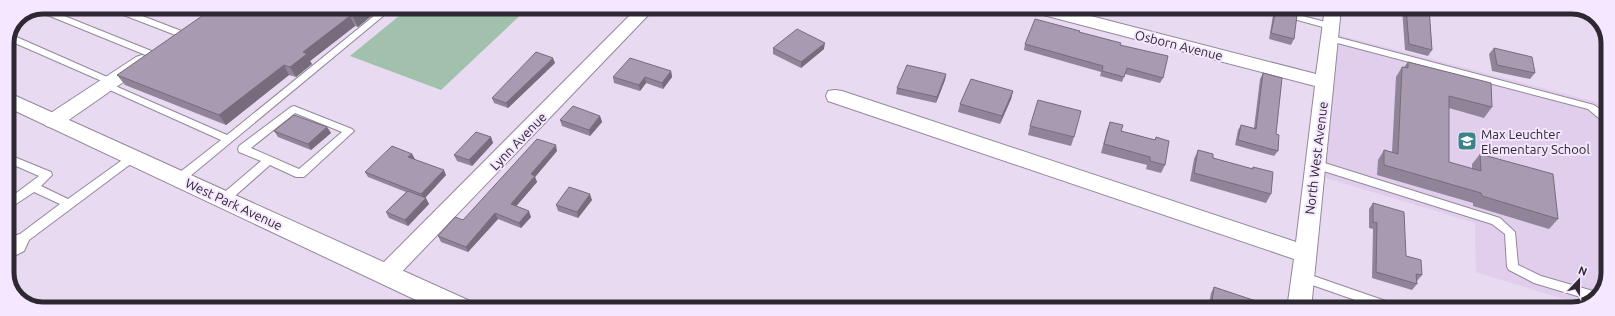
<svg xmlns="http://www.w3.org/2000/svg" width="1615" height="316" viewBox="0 0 1615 316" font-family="Ubuntu,sans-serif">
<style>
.built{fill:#e0ceec}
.green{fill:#a1c1ac}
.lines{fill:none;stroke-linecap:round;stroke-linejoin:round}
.lane-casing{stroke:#94879c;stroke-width:2}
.street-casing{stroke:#94879c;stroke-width:2}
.secondary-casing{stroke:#94879c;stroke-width:2}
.lane{fill:#fff;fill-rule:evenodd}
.street{fill:#fff;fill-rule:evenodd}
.secondary{fill:#fff;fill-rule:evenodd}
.wall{fill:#908598}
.shaded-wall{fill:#766c7c}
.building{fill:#a89bb1;stroke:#766c7c}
.labels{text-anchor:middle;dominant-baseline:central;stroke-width:4;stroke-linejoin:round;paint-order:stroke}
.street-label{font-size:13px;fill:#2d2831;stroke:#f5e7ff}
.poi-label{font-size:13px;fill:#2d2831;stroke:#f5e7ff;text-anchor:start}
.rim{fill:none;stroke:#2d2831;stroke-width:5}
</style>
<rect width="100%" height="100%" fill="#e8daf1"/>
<!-- built -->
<polygon class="built" points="1339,35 1608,105 1607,280 1596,300 1583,305 1476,272 1475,223 1323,177"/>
<!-- green -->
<polygon class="green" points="410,7 529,7 441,90 350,56"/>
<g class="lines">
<!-- lane casing -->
<g class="lane-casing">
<g id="lane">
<polygon points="42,7 154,52 155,54 154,56 148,56 35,10"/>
<polygon points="107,7 119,7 184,32 185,34 184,36 178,36 108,9"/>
<polygon points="385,7 394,7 183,182 175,182 174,179 175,176 221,140 103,87 101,85 104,82 8,40 10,35 12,35 114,80 116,82 113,85 227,135"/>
<polygon points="1260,8 1272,8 1333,24 1334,26 1330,29 1261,10"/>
<polygon points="1329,35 1594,105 1608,115 1608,133 1603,130 1600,119 1588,109 1326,40 1325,38"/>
<path d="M294,106L352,129L354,131L304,177H296L270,165L228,202H220L219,199L220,196L261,161L239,152L238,149L239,146L291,107ZM295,113L342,132L299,169L251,148Z"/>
<polygon points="132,153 136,154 137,157 136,160 29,240 24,251 7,260 7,250 16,244 7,246 7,238 20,234 60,204 34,192 7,210 7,200 39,176 7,162 7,154 51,172 52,175 41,186 68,199"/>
<polygon points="1315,160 1500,218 1515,232 1518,265 1541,276 1600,293 1594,301 1534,283 1509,270 1507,267 1505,234 1492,224 1311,167 1310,164 1311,161"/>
<polygon points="1302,272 1400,306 1402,309 1381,309 1298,280 1296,277 1298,274"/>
</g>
</g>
<!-- street casing -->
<g class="street-casing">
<g id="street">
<polygon points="638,7 656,7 394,280 386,283 378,280 375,274 378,268"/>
<polygon points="1026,7 1056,7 1316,74 1325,8 1341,8 1311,309 1287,309 1294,259 828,101 826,96 828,91 835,90 842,91 1296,242 1315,86 1028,11"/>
<polygon points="142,55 148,57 151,61 148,65 60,126 53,128 46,126 43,121 46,116 136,57"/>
</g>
</g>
<!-- secondary casing -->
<g class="secondary-casing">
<polygon id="secondary" points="7,92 470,301 474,309 435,309 7,107"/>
</g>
<!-- lane -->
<use href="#lane" class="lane"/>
<!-- street -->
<use href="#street" class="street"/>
<!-- secondary -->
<use href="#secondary" class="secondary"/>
</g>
<!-- wall -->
<g class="wall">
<polygon points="382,7 358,27 355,26 310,61 312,64 296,77 289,75 226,125 125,85 117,75"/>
<polygon points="1097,7 1117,7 1115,13 1097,8"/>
<polygon points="1276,8 1297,8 1295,12"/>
<polygon points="1402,8 1429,8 1432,50 1428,56 1405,50"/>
<polygon points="1276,9 1294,39 1291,45 1269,39 1273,15"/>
<polygon points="1079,32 1120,45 1163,78 1160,83 1125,74 1122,82 1100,76 1101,72 1024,50 1025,44"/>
<polygon points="773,48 824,49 801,68 773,54"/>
<polygon points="1494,48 1535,73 1530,79 1492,71 1489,54"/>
<polygon points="1408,62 1492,107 1484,118 1449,108 1449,162 1472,169 1472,164 1480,154 1558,219 1549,229 1473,206 1473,203 1377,175 1378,160 1384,150 1392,152 1396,77 1402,67 1404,67"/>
<polygon points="555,63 508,108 494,103 492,98"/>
<polygon points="671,71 672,77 663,89 646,83 640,91 614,83 613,77"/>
<polygon points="1263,73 1276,134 1278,151 1274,156 1235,145 1238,130 1241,125 1254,128 1260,79"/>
<polygon points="946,74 945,80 936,103 896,94 897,88"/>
<polygon points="1013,91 1011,99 1000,124 958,112 960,104"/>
<polygon points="600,116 602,122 590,136 562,126 560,120"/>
<polygon points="1110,122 1121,131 1155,140 1156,137 1165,165 1161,173 1146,169 1147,165 1101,153 1107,130"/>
<polygon points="1030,126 1074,137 1071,146 1028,135"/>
<polygon points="327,127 331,133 311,150 278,137 274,131"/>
<polygon points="491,137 493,143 472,166 457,161 454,155"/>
<polygon points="1198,150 1213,158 1252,169 1253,167 1271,194 1266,203 1190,181 1194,159"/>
<polygon points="557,151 535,177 537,182 516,206 531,217 521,228 498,219 468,252 441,242 438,236 463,220"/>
<polygon points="412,154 414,159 446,175 425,198 429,204 408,226 389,218 386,212 406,192 368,177 365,172"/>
<polygon points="592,200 578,218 558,211 556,205"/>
<polygon points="1373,203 1406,256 1422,275 1417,281 1417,284 1412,290 1372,278 1373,229 1369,228 1369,209"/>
<polygon points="1214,287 1255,309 1208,309 1211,293"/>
</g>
<!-- shaded-wall -->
<g class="shaded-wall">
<polygon points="365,7 382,7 358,27 353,17"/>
<polygon points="350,16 355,26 310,61 312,64 296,77 290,67 303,52"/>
<polygon points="825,43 824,49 801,68 801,62"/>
<polygon points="553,58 555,63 508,108 506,103"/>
<polygon points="284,65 289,75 226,125 219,115"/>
<polygon points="671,71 672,77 663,89 662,83"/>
<polygon points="946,74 945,80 936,103 937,97"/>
<polygon points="645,77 646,83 640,91 639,85"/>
<polygon points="1013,91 1011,99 1000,124 1002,116"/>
<polygon points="600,116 602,122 590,136 589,130"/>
<polygon points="327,127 331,133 311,150 308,144"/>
<polygon points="491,137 493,143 472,166 469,160"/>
<polygon points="556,145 557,151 535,177 537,182 513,210 511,204 531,174"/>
<polygon points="412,154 415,159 411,163 408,157"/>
<polygon points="444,170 446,175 424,199 421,194"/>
<polygon points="590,194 592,200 578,218 577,212"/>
<polygon points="426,198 429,204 408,226 405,220"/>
<polygon points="529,211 531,217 521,228 519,223"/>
<polygon points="495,213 498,219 468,252 466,247"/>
</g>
<!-- building -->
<g class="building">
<polygon points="215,7 365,7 353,17 350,16 303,52 307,54 290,67 284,65 219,115 117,75"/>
<polygon points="1406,8 1429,8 1432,50 1409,44"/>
<polygon points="1276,9 1297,15 1294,39 1271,33"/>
<polygon points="1035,19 1080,31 1079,32 1121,43 1120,45 1168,56 1163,78 1127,68 1124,77 1102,71 1103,66 1025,44"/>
<polygon points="797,29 825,43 801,62 773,48"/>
<polygon points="1494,48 1532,57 1535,73 1497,65"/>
<polygon points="536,52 553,58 506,103 492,98"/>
<polygon points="630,58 671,71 662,83 645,77 639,85 613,77"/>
<polygon points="1408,62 1491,83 1492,107 1449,96 1449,162 1481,171 1480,154 1553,174 1558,219 1482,196 1481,193 1384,165 1384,150 1398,154 1402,67 1408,68"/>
<polygon points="907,65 946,74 937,97 897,88"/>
<polygon points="1263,73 1282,78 1276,134 1279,135 1278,151 1238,140 1241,125 1256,129"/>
<polygon points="971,79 1013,91 1002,116 960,104"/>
<polygon points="1038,100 1081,111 1074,137 1030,126"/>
<polygon points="573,106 600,116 589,130 560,120"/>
<polygon points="294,115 327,127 308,144 274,131"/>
<polygon points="1110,122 1123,125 1121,131 1155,140 1156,137 1169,141 1165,165 1150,161 1150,157 1104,144"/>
<polygon points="476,132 491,137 469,160 454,155"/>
<polygon points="537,139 556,145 531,174 535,176 511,204 529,211 519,223 495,213 466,247 438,236 455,217 463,220"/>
<polygon points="392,146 412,154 408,157 444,170 421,194 365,172"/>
<polygon points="1198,150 1213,154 1213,158 1253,169 1253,167 1273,172 1271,194 1194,173"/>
<polygon points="569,187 590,194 577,212 556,205"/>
<polygon points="408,191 426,198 405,220 386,212"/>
<polygon points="1373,203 1404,212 1406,256 1421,260 1422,275 1416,274 1417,284 1376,272 1377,223 1373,222"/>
<polygon points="1214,287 1256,301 1255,309 1211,309"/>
</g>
<!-- icons -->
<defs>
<g id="school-square" transform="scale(1)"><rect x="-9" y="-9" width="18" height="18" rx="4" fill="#3b8388" stroke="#f5e7ff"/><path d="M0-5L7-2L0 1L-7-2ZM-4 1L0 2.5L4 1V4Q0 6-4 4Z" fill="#fff"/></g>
</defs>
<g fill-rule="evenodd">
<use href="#school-square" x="1467" y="141"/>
</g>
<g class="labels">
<!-- street labels -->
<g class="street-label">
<text transform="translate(1179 45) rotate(14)">Osborn Avenue</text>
<text transform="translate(518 141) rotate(-46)">Lynn Avenue</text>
<text transform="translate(1316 158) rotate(-83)">North West Avenue</text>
<text transform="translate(234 204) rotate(25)">West Park Avenue</text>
</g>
<!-- poi labels -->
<g class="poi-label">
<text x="1481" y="134">Max Leuchter<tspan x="1481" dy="15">Elementary School</tspan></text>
</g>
</g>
<!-- crop -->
<path d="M0 0H1615V316H0ZM43 14H1572A29 29 0 0 1 1601 43V273A29 29 0 0 1 1572 302H43A29 29 0 0 1 14 273V43A29 29 0 0 1 43 14Z" fill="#f5e7ff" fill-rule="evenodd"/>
<path class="rim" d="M43 14H1572A29 29 0 0 1 1601 43V273A29 29 0 0 1 1572 302H43A29 29 0 0 1 14 273V43A29 29 0 0 1 43 14Z"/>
<!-- north arrow -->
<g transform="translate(1579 280) rotate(22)" stroke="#f5e7ff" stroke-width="3" paint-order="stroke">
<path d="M0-3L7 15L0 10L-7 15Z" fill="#2d2831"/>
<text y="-6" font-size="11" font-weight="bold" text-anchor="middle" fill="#2d2831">N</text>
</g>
</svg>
